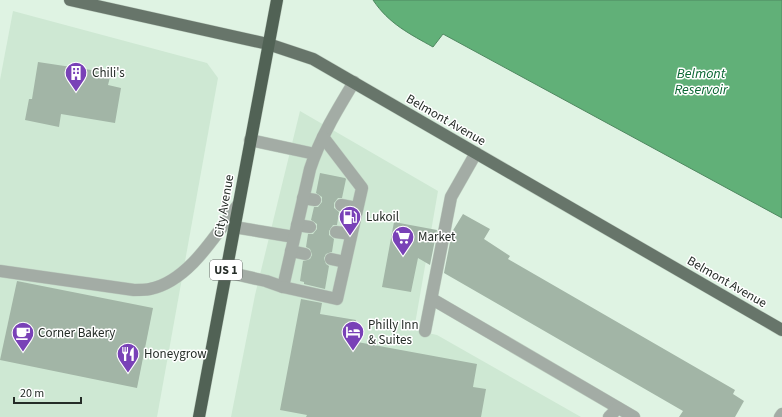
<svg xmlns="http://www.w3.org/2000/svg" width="782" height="417" viewBox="0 0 782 417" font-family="'Source Sans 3',sans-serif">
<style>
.built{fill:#cee8d3}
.water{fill:#61b078;stroke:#4f8860}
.building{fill:#a2b5a6}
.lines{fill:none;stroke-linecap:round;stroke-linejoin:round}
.lane-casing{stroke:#becfc1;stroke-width:13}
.street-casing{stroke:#becfc1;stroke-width:13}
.primary-casing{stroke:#becfc1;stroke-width:13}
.highway-casing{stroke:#becfc1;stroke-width:13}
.lane{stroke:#a3aca5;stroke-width:12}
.street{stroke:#a3aca5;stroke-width:12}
.primary{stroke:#67756a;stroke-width:12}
.highway{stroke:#516255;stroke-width:12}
.labels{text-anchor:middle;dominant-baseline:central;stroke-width:3;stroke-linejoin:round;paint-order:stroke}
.shield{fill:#fff;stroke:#666b68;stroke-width:1}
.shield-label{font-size:12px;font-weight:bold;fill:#252c27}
.poi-label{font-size:13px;fill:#252c27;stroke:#fff;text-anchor:start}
.street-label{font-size:13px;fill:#252c27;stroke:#fff}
.water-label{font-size:14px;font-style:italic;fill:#0a6733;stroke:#fff}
</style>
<rect width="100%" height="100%" fill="#dff3e3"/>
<!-- built -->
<g class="built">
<polygon points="13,11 207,63 218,78 157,417 0,417 0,80"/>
<polygon points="300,111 438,191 414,330 437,335 581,417 231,417 255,295"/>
</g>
<!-- water -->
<path class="water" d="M373,0H782V218L443,34L433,47C410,34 389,24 373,0Z"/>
<!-- building -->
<g class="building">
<polygon points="38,62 111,73 108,85 121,88 115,123 61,114 59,127 25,120 29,99 32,99"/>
<polygon points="320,173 345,178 346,179 342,198 338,198 334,203 334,208 339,212 337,225 333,225 329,231 329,235 334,239 332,252 326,254 324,258 326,264 329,266 325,289 304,284 304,282 300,281 303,261 310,259 312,255 310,249 306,247 308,234 313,234 317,229 317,224 311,220 314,207 318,207 322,202 322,197 316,193"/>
<polygon points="463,214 490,229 484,239 510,256 508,259 735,390 733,394 744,401 735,417 679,417 683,411 444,273 452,232"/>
<polygon points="394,222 437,230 430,265 418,258 411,292 382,287"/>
<polygon points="17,281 153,308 137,388 0,360"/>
<polygon points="301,299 322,303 320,314 356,320 352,341 477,364 473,387 486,389 481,417 306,417 307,415 280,410"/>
</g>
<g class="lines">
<!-- lane casing -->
<g class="lane-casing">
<g id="lane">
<polyline points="250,140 315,154"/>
<polyline points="303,198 315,200"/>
<polyline points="341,205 357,208"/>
<polyline points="297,225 310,227"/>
<polyline points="234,227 294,237"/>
<polyline points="336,232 351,234"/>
<polyline points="291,251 305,254"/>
<polyline points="331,259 345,262"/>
<path d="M0,271L134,290C140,290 145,290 150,289C189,281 216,234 238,205"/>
<path d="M226,272L266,281L283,287L310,169C320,138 337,110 354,82"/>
<polyline points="283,287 337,299 362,188 323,137"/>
<polyline points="432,299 634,417"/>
<polyline points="425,331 451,197 476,153"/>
<polyline points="609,417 618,408"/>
</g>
</g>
<!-- street casing -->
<g class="street-casing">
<polyline id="street" points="780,417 782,414"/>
</g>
<!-- primary casing -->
<g class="primary-casing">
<polyline id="primary" points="70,0 268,44 313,59 782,330"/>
</g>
<!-- highway casing -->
<g class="highway-casing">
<polyline id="highway" points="199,417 277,0"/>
</g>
<!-- lane -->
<use href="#lane" class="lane"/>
<!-- street -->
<use href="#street" class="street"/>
<!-- primary -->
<use href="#primary" class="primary"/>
<!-- highway -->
<use href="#highway" class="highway"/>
</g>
<!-- icons -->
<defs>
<g id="building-pin" transform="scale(1.15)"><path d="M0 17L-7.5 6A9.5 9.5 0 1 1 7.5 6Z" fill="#7941b7" stroke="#fff"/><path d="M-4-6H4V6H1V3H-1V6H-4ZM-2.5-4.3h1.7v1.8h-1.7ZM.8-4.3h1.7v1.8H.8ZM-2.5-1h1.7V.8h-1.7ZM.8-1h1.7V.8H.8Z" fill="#fff"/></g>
<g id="fuel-pin" transform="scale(1.15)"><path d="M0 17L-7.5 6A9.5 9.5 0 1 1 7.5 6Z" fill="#7941b7" stroke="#fff"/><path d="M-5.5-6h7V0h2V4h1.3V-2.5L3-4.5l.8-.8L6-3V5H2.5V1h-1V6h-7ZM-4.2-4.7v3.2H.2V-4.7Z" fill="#fff"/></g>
<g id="supermarket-pin" transform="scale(1.15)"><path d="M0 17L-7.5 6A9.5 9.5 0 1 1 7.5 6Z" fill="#7941b7" stroke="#fff"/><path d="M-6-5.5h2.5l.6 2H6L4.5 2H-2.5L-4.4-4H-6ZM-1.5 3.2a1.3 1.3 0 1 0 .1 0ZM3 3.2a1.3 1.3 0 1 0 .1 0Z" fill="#fff"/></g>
<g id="hotel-pin" transform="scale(1.15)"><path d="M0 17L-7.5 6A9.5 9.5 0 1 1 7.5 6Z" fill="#7941b7" stroke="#fff"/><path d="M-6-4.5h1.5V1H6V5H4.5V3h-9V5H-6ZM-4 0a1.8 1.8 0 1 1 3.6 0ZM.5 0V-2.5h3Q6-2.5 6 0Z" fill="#fff"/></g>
<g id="cafe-pin" transform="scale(1.15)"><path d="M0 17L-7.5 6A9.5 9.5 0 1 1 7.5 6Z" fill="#7941b7" stroke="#fff"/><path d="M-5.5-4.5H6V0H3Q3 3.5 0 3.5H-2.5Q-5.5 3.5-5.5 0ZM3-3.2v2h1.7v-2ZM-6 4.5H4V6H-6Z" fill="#fff"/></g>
<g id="restaurant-pin" transform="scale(1.15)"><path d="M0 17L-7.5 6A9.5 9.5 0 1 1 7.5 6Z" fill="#7941b7" stroke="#fff"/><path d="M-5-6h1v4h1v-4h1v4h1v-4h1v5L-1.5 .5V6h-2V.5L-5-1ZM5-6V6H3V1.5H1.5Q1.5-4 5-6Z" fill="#fff"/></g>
</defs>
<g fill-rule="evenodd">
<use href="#building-pin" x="76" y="73"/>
<use href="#fuel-pin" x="350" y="217"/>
<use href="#supermarket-pin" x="403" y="237"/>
<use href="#hotel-pin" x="353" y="332"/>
<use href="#cafe-pin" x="23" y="333"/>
<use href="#restaurant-pin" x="128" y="354"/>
</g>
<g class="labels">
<!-- shield labels -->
<rect class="shield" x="210" y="260" width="32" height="20" rx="3"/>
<g class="shield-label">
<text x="226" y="270">US 1</text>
</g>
<!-- poi labels -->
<g class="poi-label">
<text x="92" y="73">Chili's</text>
<text x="366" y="217">Lukoil</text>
<text x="418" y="237">Market</text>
<text x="368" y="325">Philly Inn<tspan x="368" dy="15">&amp; Suites</tspan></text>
<text x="38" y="333">Corner Bakery</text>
<text x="144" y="354">Honeygrow</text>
</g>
<!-- street labels -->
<g class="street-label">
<text transform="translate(446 120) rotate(30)">Belmont Avenue</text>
<text transform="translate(224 206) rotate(-80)">City Avenue</text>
<text transform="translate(727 282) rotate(30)">Belmont Avenue</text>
</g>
<!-- water labels -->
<g class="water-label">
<text x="701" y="74">Belmont<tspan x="701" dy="16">Reservoir</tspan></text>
</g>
</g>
<!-- scale -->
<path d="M14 397v6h67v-6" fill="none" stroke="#252c27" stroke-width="2"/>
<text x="20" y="397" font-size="12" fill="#252c27" stroke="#ffffff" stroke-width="3" paint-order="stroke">20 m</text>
</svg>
